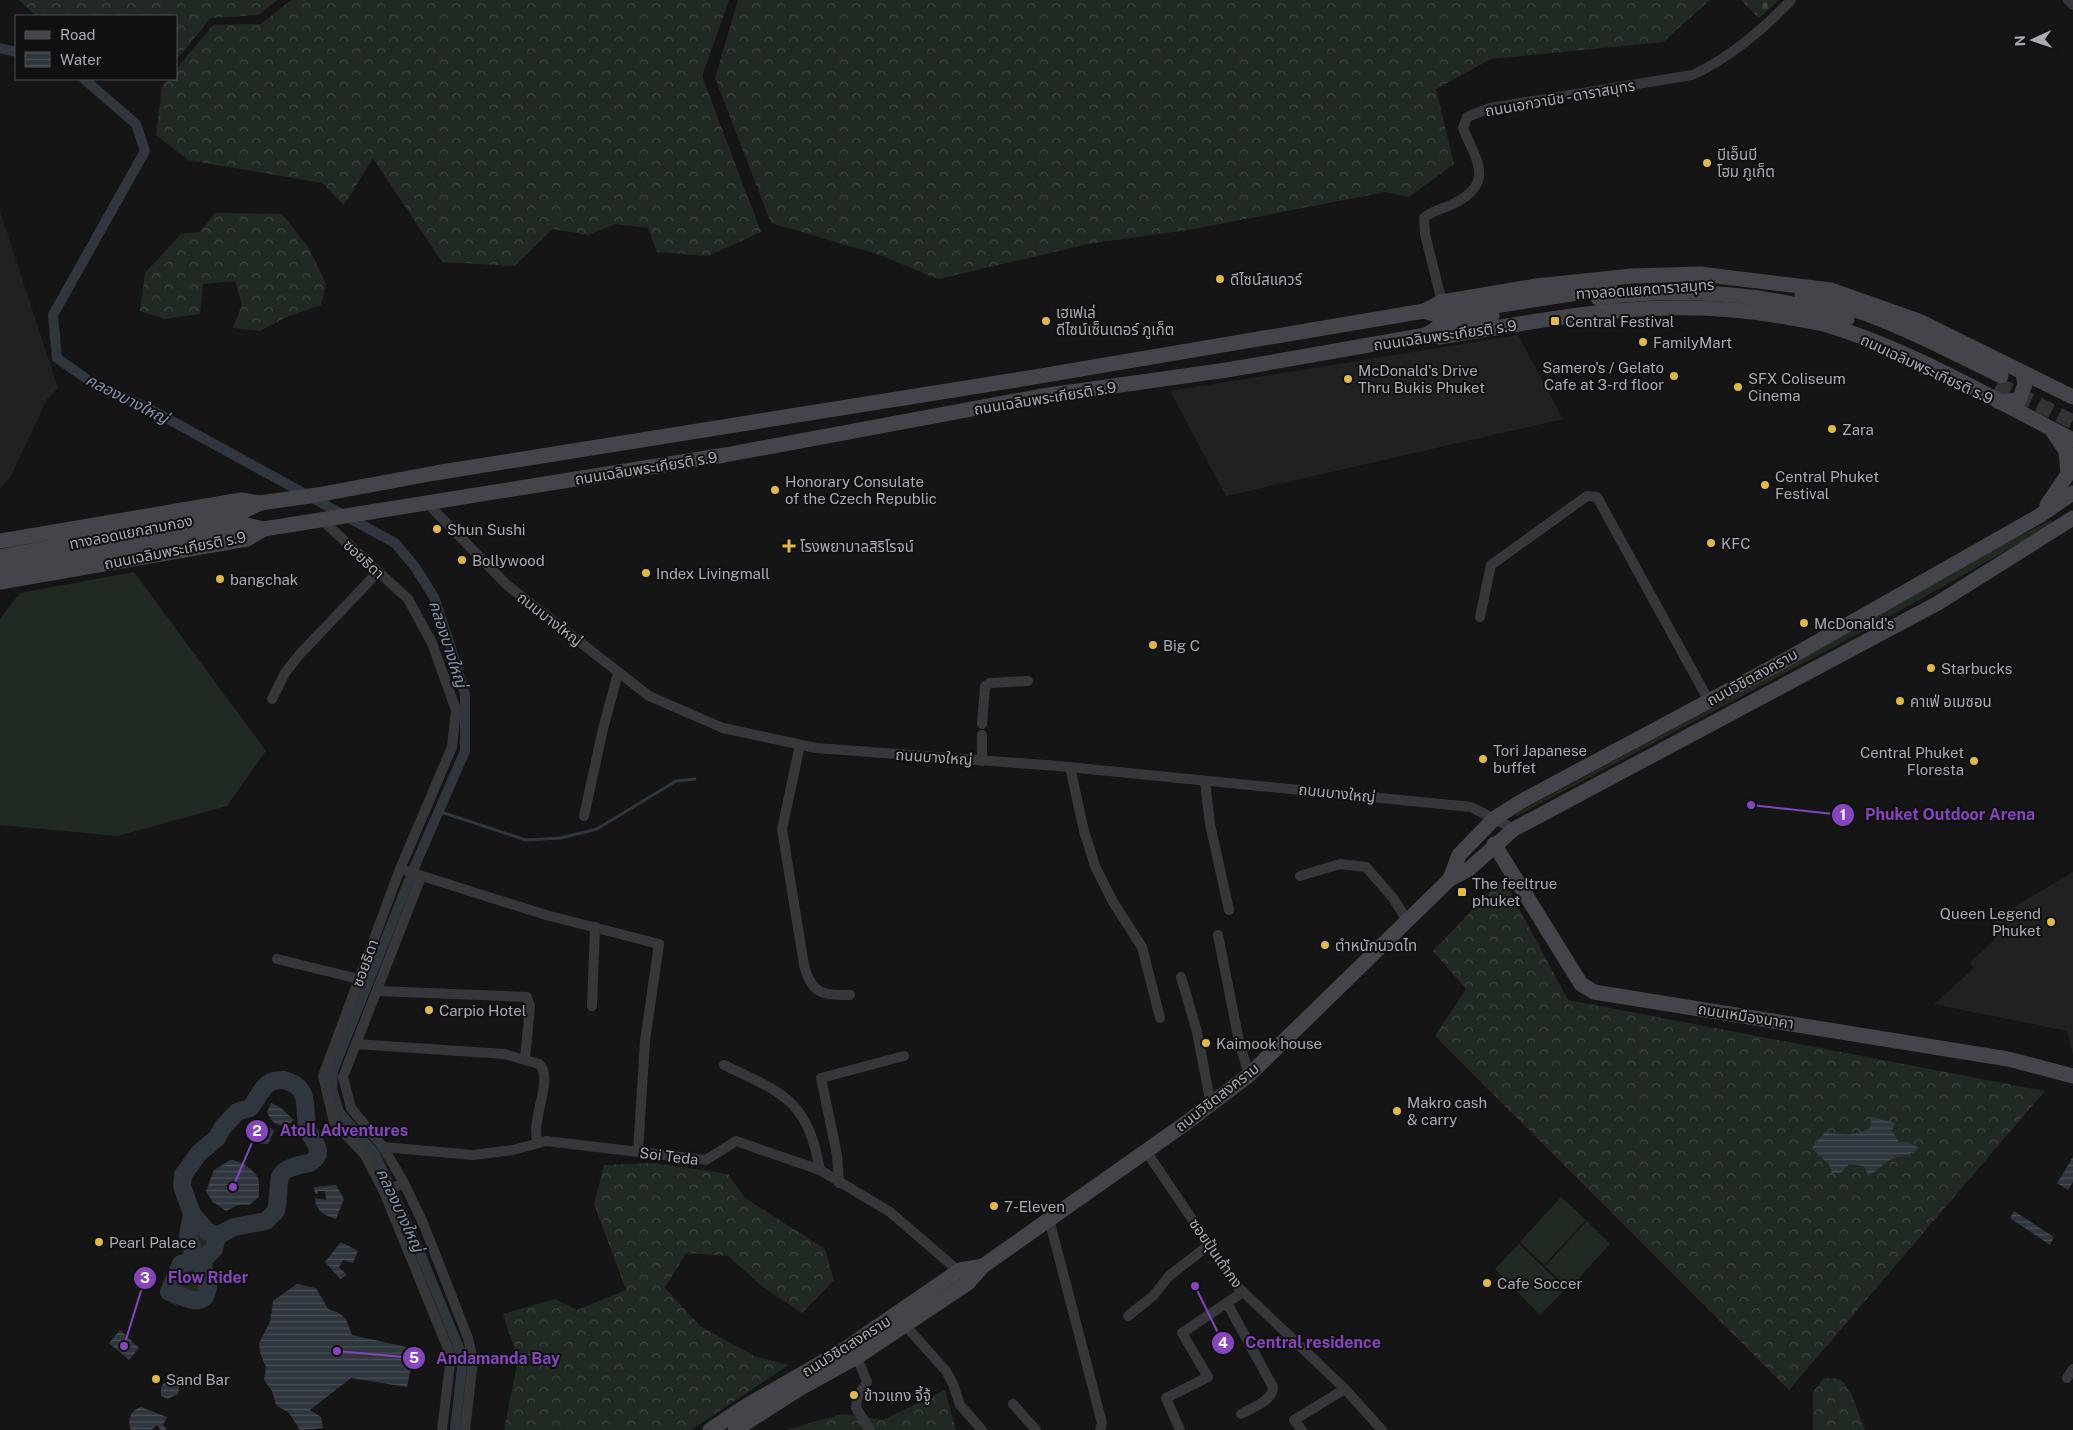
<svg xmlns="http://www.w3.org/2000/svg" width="2073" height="1430" viewBox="0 0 2073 1430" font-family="'Public Sans','Noto Sans Thai',sans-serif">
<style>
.built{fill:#212123}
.grass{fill:#212923}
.forest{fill:url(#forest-crowns)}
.cemetery{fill:url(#cemetery-stones)}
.water{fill:url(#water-rules)}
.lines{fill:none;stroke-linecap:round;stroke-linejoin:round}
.stream{stroke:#2f363e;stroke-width:3}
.canal{stroke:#2f363e;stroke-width:10}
.river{stroke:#2f363e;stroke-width:18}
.secondary-tunnel{stroke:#323336;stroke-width:15;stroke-dasharray:15 8;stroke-linecap:butt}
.street{stroke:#36373b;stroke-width:10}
.secondary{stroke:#44454b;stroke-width:15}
.poi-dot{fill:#e2b941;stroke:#101011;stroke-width:2}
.labels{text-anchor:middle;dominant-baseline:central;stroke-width:4;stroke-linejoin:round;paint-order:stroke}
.street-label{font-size:15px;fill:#a8abb5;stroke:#101011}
.poi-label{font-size:15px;fill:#a8abb5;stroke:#101011;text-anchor:start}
.water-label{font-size:16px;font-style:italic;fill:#8295ae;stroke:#101011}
.leader{fill:none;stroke:#8445bd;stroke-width:2}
.callout-dot{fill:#8445bd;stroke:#101011;stroke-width:2}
.mark-label{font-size:15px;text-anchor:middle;font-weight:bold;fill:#fff}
.callout-label{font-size:16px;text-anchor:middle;font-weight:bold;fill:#8445bd;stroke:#101011;stroke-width:4;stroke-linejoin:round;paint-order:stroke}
</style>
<defs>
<pattern id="forest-crowns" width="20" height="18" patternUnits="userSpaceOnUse" patternTransform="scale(1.25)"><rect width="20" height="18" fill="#212923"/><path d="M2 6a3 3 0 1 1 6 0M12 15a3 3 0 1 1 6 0" fill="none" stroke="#3e4541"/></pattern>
<pattern id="cemetery-stones" width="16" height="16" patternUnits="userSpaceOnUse" patternTransform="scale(1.25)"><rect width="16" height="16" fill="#212923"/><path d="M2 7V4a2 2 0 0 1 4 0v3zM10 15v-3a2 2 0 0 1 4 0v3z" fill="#3e4541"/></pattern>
<pattern id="water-rules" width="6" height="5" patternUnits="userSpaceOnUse" patternTransform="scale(1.25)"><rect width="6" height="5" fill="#2f363e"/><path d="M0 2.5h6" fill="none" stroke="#4a5058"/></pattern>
</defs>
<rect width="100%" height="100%" fill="#151516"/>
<!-- built -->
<g class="built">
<polygon points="0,211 58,388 47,399 11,476 0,489"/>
<polygon points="1518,335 1563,419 1226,496 1170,391"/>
<polygon points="2073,872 2073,1055 2067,1031 1934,1004 1973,969 1970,962 1994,940 1994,919"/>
</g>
<!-- grass -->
<g class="grass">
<polygon points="2051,520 2053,524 1873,626 1517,816 1515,814 1761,682 1954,570"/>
<polygon points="134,572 266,751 227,806 118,836 0,825 0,619 20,593"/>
<polygon points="1561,1197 1586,1220 1544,1265 1520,1242"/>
<path d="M192,1214L207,1231L217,1236L214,1249L204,1259C204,1274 215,1278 212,1300L205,1305L194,1300L178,1306L170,1303L169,1292L163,1287C163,1275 171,1268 181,1264C180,1256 190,1225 192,1214Z"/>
<polygon points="1587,1221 1610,1244 1569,1289 1545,1266"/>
<polygon points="1519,1244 1566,1289 1540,1315 1495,1269"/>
</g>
<!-- forest -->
<g class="forest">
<polygon points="19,0 277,0 259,15 211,18 176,60 176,16 36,16"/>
<polygon points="291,0 729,0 702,76 761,232 708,256 657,252 648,228 615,224 588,235 553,229 514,266 442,262 373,158 344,205 322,183 188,160 156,135 162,86 168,79 176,79 176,69 213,25 261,24"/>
<polygon points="738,0 1710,0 1663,42 1491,59 1436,89 1454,164 1409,197 1386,192 1188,230 1093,243 938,279 880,255 771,223 715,78"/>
<polygon points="215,213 282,214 309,248 326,284 321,305 289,316 260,331 233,328 242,305 235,281 203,284 200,314 165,319 140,311 145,273 181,234 200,232"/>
<polygon points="1503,878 1568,1000 2045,1091 1789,1390 1435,1036 1466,989 1433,951"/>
<polygon points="654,1163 728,1174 745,1198 825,1249 834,1280 802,1313 763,1287 728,1256 686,1253 665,1288 700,1326 754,1356 789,1365 691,1430 504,1430 518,1360 503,1314 555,1299 577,1310 626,1290 594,1204 604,1165"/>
<polygon points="1824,1378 1840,1379 1851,1393 1865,1430 1813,1430 1813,1392"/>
<polygon points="945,1390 956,1430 786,1430 842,1414 883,1420"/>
</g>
<!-- cemetery -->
<polygon class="cemetery" points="1741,0 1779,0 1759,18"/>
<!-- water -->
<g class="water">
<path d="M271,1103L280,1107L294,1120L287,1126C276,1127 271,1121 267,1112Z"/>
<path d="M1872,1117L1895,1123L1892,1131L1899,1142H1908L1919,1148C1912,1156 1901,1154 1892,1159C1884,1163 1877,1171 1868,1176L1864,1166L1849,1164L1841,1173H1832L1829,1165L1812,1148L1825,1132C1842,1135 1854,1137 1870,1128Z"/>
<polygon points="254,1120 261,1120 274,1131 268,1144 262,1144 249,1134 248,1128"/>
<polygon points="2073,1157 2073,1182 2068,1190 2057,1183"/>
<path d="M230,1160C239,1160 253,1169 257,1176C261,1182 258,1191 259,1197L249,1205H238L226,1211L215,1203H213L206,1191L214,1170Z"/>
<path d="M336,1185L344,1199L336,1219C326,1216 315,1211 315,1198L326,1200L325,1191H318V1194H315L314,1187Z"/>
<polygon points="2014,1211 2054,1237 2050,1245 2010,1218"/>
<polygon points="341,1242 358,1251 353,1263 343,1260 339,1267 347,1275 340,1279 325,1262"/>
<polygon points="297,1284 316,1288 328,1309 339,1313 346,1319 352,1335 415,1349 407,1387 351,1378 310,1410 321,1417 323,1428 300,1430 289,1413 276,1405 272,1391 264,1380 266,1367 260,1353 259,1343 270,1322 273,1301"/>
<polygon points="120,1330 139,1348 129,1360 109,1343"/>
<polygon points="175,1374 181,1378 178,1394 168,1399 161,1396 161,1387 170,1375"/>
<path d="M141,1407L167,1417L163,1425L167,1430H161L157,1425L151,1430H131C127,1420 130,1410 141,1407Z"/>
</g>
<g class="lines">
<!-- stream -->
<polyline class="stream" points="438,811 526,840 561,838 597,829 676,781 695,779"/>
<!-- canal -->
<g class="canal">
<polyline points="0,48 16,52"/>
<polyline points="84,79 136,124 145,151 53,315 57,358 95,385 148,408 395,543 415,567 434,597 449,642 465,695 465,751 414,868 333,1071 332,1089 339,1112 375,1154 416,1243 463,1358 455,1430"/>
</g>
<!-- river -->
<g class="river">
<path d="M284,1080C313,1088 302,1108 308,1129C311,1141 328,1151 310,1163C268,1170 283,1179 276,1211L266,1221L234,1227L217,1236L207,1231L192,1214L182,1186L183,1175L199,1153L217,1138L223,1127L237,1112L250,1108C262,1094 262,1079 284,1080Z"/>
<path d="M192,1214L188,1235L194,1254L189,1262L181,1264L169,1292C181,1294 194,1306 205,1297L208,1287L203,1273L204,1259L214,1249L217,1236"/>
</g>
<!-- secondary-tunnel -->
<polyline class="secondary-tunnel" points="1997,384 2073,422"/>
<!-- street -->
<g class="street">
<polyline points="2068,0 2073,5"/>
<path d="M1442,302L1425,234L1424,218C1431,211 1442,209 1451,205C1496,184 1477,162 1463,128L1467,117L1490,108L1692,75C1727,60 1765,28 1791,0"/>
<polyline points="428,504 507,585 649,696 723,728 816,748 1058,766 1471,807 1514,829"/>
<polyline points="322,520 408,599 432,643 456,710 452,747 400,869 323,1076 334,1122 365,1155 384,1192 451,1356 442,1430"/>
<polyline points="1480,617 1491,565 1587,496 1597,497 1709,701"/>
<polyline points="272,699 285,673 299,655 378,572"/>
<polyline points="982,724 985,686 990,683 1028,681"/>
<path d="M800,745L782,829L804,965C811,993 822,996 850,995"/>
<polyline points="982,761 982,735"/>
<polyline points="1070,767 1084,831 1095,866 1113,902 1142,947 1160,1018"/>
<polyline points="1205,781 1210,824 1229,910"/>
<polyline points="584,816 603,729 618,673"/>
<polyline points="400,869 546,915 659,944 645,1041 638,1152"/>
<polyline points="1300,876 1340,864 1366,867 1393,898 1407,920"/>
<polyline points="421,877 343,1077 351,1108 383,1147 404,1183 423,1223 468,1338 473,1361 465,1430"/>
<polyline points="1218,935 1239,1041 1249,1075"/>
<polyline points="277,959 359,979"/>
<polyline points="1181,977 1197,1032 1211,1105"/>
<polyline points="377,991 527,997 530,1006 525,1059"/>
<polyline points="592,1006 595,927"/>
<path d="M356,1044L504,1054L539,1064C555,1079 529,1121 538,1143"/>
<path d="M724,1065C784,1094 807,1099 820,1170"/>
<polyline points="383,1147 473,1155 513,1150 546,1141 706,1160 736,1141 820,1170 890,1212 962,1274"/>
<polyline points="1146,1151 1238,1287 1345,1389 1382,1430"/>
<polyline points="839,1183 837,1155 821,1078 904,1056"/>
<polyline points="384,1192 404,1183"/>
<polyline points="1049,1219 1102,1423 1100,1430"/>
<path d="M1227,1303L1273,1387C1273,1401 1251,1408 1241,1414"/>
<polyline points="1128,1316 1153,1296 1169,1276 1209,1245"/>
<polyline points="905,1325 946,1371 953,1384 960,1405 982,1430"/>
<polyline points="857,1357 867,1382 857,1398 856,1408 870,1430"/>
<polyline points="2067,1378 2073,1369"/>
<polyline points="1013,1404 1036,1430"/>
<polyline points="1180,1430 1166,1398 1208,1377 1182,1333 1243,1292"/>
<polyline points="1302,1430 1294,1420 1345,1389"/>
</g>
<!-- secondary -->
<g class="secondary">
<path d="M1802,295C1871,309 1938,345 2001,376"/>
<path d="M1598,298C1680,287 1768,292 1847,319"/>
<polyline points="1424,311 1437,315 1610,288"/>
<polyline points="1426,335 1440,326 1492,316"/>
<polyline points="1999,402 2019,400 2025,384 2023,374"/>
<polyline points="2047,505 2068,474 2066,451 2053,432"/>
<polyline points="0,541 241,500 260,503 317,495 435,473 1016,380 1424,311 1442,302 1536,286 1632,276 1700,274 1831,290 1919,321 2073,397"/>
<polyline points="0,557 244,511 260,503"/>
<polyline points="0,568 246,525 264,529"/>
<path d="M0,582L247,539L264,529L725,455L1042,396L1227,370L1426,335L1440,337C1558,318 1665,294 1785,317C1800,320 1815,321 1830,326C1911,350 1997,401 2073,440"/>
<polyline points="1494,844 1581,984 1594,992 2008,1059 2073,1076"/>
<polyline points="1450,879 1459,855 1495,818 1522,801 1778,664 2039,516 2073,493"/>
<polyline points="710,1430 746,1406 845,1349 960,1270 983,1266"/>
<polyline points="735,1430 799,1389 857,1357 968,1283 983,1266 1186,1123 1249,1075 1450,879 1469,869 1514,829 1938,603 2073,518"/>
</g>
</g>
<!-- markers -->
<g class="poi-dot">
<circle cx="1707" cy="163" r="5"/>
<circle cx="1220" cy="279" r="5"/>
<circle cx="1046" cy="321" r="5"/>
<rect x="1550" y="316" width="10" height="10" rx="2.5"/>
<circle cx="1643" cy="342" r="5"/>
<circle cx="1674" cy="376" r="5"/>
<circle cx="1348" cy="379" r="5"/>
<circle cx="1738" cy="387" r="5"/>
<circle cx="1832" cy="429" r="5"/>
<circle cx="1765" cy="485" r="5"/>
<circle cx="775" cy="490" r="5"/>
<circle cx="437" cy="529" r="5"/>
<circle cx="1711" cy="543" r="5"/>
<path d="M786.5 538.5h5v5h5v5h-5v5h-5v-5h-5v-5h5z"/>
<circle cx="462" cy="560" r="5"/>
<circle cx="646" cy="573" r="5"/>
<circle cx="220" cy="579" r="5"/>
<circle cx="1804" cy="623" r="5"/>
<circle cx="1153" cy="645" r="5"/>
<circle cx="1931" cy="668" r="5"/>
<circle cx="1900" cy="701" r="5"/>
<circle cx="1483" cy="759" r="5"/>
<circle cx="1974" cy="761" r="5"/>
<rect x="1457" y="887" width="10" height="10" rx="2.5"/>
<circle cx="2051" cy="922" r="5"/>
<circle cx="1325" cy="945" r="5"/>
<circle cx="429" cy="1010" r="5"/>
<circle cx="1206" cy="1043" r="5"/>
<circle cx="1397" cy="1111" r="5"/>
<circle cx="994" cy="1206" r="5"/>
<circle cx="99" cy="1242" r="5"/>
<circle cx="1487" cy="1283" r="5"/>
<circle cx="156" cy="1379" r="5"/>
<circle cx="854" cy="1395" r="5"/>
</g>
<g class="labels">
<!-- street labels -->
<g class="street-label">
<text transform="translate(1560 98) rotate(-10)">ถนนเอกวานิช - ดาราสมุทร</text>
<text transform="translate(1645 289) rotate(-4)">ทางลอดแยกดาราสมุทร</text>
<text transform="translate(1445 335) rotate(-8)">ถนนเฉลิมพระเกียรติ ร.9</text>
<text transform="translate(1927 369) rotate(25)">ถนนเฉลิมพระเกียรติ ร.9</text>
<text transform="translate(1045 398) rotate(-9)">ถนนเฉลิมพระเกียรติ ร.9</text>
<text transform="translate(646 468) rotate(-9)">ถนนเฉลิมพระเกียรติ ร.9</text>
<text transform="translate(131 532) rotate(-11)">ทางลอดแยกสามกอง</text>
<text transform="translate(175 550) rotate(-11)">ถนนเฉลิมพระเกียรติ ร.9</text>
<text transform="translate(364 559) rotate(43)">ซอยธิดา</text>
<text transform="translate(550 619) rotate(38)">ถนนบางใหญ่</text>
<text transform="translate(1752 677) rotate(-29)">ถนนวิชิตสงคราม</text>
<text transform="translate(934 757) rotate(4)">ถนนบางใหญ่</text>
<text transform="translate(1337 793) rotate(6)">ถนนบางใหญ่</text>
<text transform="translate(365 963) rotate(-70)">ซอยธิดา</text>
<text transform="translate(1746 1016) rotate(9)">ถนนเหมืองนาคา</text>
<text transform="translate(1217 1097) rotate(-38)">ถนนวิชิตสงคราม</text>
<text transform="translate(669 1156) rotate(7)">Soi Teda</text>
<text transform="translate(1216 1253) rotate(55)">ซอยปุ้นเถ้ากง</text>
<text transform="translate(846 1346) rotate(-32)">ถนนวิชิตสงคราม</text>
</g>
<!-- poi labels -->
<g class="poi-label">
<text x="1717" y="154">บีเอ็นบี<tspan x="1717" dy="17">โฮม ภูเก็ต</tspan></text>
<text x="1230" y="279">ดีไซน์สแควร์</text>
<text x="1056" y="312">เฮเฟเล่<tspan x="1056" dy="17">ดีไซน์เซ็นเตอร์ ภูเก็ต</tspan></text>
<text x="1565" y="321">Central Festival</text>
<text x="1653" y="342">FamilyMart</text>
<text x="1664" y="367" text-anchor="end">Samero's / Gelato<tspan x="1664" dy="17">Cafe at 3-rd floor</tspan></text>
<text x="1358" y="370">McDonald's Drive<tspan x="1358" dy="17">Thru Bukis Phuket</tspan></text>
<text x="1748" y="378">SFX Coliseum<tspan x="1748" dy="17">Cinema</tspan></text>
<text x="1842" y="429">Zara</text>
<text x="1775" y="476">Central Phuket<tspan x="1775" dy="17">Festival</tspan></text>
<text x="785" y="481">Honorary Consulate<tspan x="785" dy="17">of the Czech Republic</tspan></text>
<text x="447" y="529">Shun Sushi</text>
<text x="1721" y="543">KFC</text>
<text x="800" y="546">โรงพยาบาลสิริโรจน์</text>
<text x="472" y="560">Bollywood</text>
<text x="656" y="573">Index Livingmall</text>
<text x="230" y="579">bangchak</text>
<text x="1814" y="623">McDonald's</text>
<text x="1163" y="645">Big C</text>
<text x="1941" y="668">Starbucks</text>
<text x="1910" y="701">คาเฟ่ อเมซอน</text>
<text x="1493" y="750">Tori Japanese<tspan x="1493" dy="17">buffet</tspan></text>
<text x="1964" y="752" text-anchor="end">Central Phuket<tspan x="1964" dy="17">Floresta</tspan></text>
<text x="1472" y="883">The feeltrue<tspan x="1472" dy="17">phuket</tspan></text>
<text x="2041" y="913" text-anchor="end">Queen Legend<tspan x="2041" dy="17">Phuket</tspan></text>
<text x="1335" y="945">ตำหนักนวดไท</text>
<text x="439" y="1010">Carpio Hotel</text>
<text x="1216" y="1043">Kaimook house</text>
<text x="1407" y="1102">Makro cash<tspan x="1407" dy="17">&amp; carry</tspan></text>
<text x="1004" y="1206">7-Eleven</text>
<text x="109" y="1242">Pearl Palace</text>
<text x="1497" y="1283">Cafe Soccer</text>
<text x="166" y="1379">Sand Bar</text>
<text x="864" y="1395">ข้าวแกง จี้จู้</text>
</g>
<!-- water labels -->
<g class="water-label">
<text transform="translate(127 399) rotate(27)">คลองบางใหญ่</text>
<text transform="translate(448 644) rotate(72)">คลองบางใหญ่</text>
<text transform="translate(400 1210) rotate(65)">คลองบางใหญ่</text>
</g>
</g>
<!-- callouts -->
<path class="leader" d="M1751 805L1843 815M233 1187L257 1131M124 1346L145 1278M1195 1286L1223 1343M337 1351L414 1358"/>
<g class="callout-dot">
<circle cx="1751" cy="805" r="5"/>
<circle cx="233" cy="1187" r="5"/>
<circle cx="124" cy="1346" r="5"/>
<circle cx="1195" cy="1286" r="5"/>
<circle cx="337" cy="1351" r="5"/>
<circle cx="1843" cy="815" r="12"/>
<circle cx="257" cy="1131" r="12"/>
<circle cx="145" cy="1278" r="12"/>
<circle cx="1223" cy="1343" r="12"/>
<circle cx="414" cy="1358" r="12"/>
</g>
<g class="mark-label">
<text x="1843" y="820">1</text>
<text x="257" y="1136">2</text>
<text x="145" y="1283">3</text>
<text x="1223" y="1348">4</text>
<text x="414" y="1363">5</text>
</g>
<g class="callout-label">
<text x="1950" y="820">Phuket Outdoor Arena</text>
<text x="344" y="1136">Atoll Adventures</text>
<text x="208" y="1283">Flow Rider</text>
<text x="1313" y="1348">Central residence</text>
<text x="498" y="1364">Andamanda Bay</text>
</g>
<!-- legend -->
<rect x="15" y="15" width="162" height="65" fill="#101011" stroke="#4d4e53"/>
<rect x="25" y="31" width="25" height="8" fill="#44454b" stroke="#4d4e53"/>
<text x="60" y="40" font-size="15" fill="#a8abb5">Road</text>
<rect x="25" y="52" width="25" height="15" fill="url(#water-rules)" stroke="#4d4e53"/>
<text x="60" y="65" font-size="15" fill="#a8abb5">Water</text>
<!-- north arrow -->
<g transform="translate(2033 40) rotate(267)" stroke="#101011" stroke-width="4" paint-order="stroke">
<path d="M0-4L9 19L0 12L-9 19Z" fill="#a8abb5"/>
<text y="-8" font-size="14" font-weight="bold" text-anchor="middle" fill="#a8abb5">N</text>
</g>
</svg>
